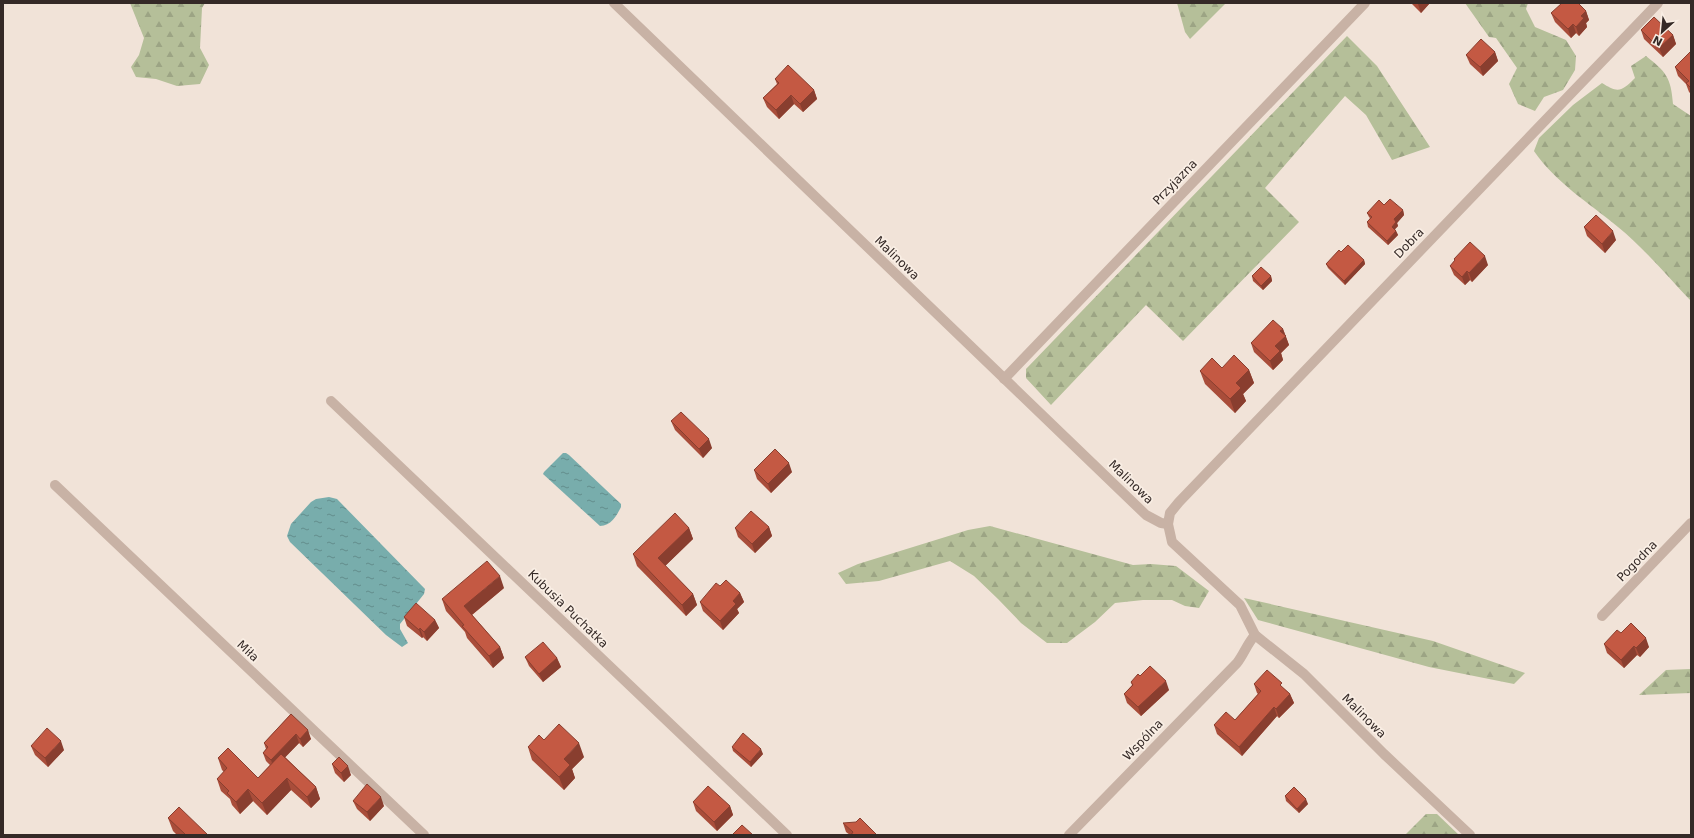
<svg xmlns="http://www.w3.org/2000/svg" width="1694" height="838" viewBox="0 0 1694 838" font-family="'DejaVu Sans',sans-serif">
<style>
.forest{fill:url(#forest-firs)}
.water{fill:url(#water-ripples)}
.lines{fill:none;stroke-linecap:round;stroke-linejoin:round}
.minor{stroke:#c8b2a5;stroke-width:10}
.wall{fill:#a94d3a}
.shaded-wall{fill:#893e2f}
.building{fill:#c45943;stroke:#893e2f}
.labels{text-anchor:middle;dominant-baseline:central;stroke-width:3.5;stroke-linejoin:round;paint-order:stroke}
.street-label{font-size:12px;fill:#342926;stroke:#f9eee4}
</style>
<defs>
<pattern id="forest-firs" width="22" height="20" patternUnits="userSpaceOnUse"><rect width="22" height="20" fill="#b5bf99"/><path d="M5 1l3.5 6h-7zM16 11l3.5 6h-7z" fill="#9ca484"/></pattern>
<pattern id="water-ripples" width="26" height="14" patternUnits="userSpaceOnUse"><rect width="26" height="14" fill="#78adac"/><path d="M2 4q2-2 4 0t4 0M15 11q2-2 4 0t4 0" fill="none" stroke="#638d8c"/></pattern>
</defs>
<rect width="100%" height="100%" fill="#f1e3d8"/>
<!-- forest -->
<g class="forest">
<polygon points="130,3 205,3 202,8 200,48 209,65 200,84 177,86 156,79 136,77 131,67 139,55 144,38"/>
<polygon points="1177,3 1226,3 1190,39 1185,32"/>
<polygon points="1465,3 1528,3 1526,9 1535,27 1566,40 1576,56 1575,70 1563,90 1544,97 1535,111 1518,104 1509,84 1517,68 1496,38 1489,37"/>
<polygon points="1347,36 1377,66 1430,147 1392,160 1366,115 1345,96 1265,188 1299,222 1183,341 1146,305 1051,405 1026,378 1026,369"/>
<path d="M1646,56C1666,72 1671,77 1673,104L1691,116V301C1668,277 1643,247 1618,227C1589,203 1555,182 1534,151L1539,138L1573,105L1602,83C1618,93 1621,92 1635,78L1631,66Z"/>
<polygon points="990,526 1133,565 1151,564 1176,566 1209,591 1199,608 1185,606 1172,600 1143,600 1115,603 1095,622 1067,643 1047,643 1021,623 998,599 974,576 950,561 879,581 846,584 838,573 858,564 968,530"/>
<polygon points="1244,598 1433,641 1525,673 1514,684 1429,667 1258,620"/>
<polygon points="1691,669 1691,693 1639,695 1666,670"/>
<polygon points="1426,814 1437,814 1459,835 1405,835"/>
</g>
<!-- water -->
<g class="water">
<path d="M563,453H566L569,455L621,504V507C617,515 611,526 600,526L543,474L544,472Z"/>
<polygon points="329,497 337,499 425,589 424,594 400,624 400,629 408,643 402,647 386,635 290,542 287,536 291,524 311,502 316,499"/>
</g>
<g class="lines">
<!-- minor -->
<g class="minor">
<polyline points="614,3 1146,515 1161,523 1168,524"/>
<polyline points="1004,379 1365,3"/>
<polyline points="331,401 787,835"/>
<polyline points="55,485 424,835"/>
<polyline points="1602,616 1691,523"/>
<path d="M1069,835L1237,663C1244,654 1247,644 1255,635"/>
<polyline points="1470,835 1384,754 1304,674 1255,635 1240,605 1172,542 1168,524 1170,513 1179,502 1658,3"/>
</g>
</g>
<!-- wall -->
<g class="wall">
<polygon points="1411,3 1430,3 1421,13"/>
<polygon points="1586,11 1589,20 1586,23 1587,27 1579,36 1576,33 1571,38 1555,22 1551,13"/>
<polygon points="1641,30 1673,35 1676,44 1663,57 1644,39"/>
<polygon points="1691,51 1691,94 1689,92 1686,84 1678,76 1675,67"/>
<polygon points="1495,52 1498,61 1483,76 1470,64 1466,55"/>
<polygon points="775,79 814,90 817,99 803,112 794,104 779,119 767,107 763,98 777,84"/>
<polygon points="1384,205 1403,210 1404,215 1397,223 1398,226 1395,229 1398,235 1388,245 1368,227 1367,222 1370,218 1369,217 1367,213"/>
<polygon points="1584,227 1616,240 1605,253 1587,236"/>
<polygon points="1341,252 1364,260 1365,264 1345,285 1328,268 1326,264"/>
<polygon points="1454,259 1488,265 1472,282 1470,280 1465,285 1454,275 1450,266 1455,261"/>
<polygon points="1252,276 1271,276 1272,281 1263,290 1253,281"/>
<polygon points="1283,329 1289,345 1281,353 1283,360 1273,370 1254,352 1251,343"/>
<polygon points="1222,368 1249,370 1254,383 1243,394 1246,401 1235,413 1205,384 1200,371"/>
<polygon points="671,421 712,448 703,458 675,430"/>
<polygon points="754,470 792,472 771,493 757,479"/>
<polygon points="769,527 772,536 755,553 738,537 735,528"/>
<polygon points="689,528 693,539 665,566 693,594 697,605 686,616 637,566 633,554"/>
<polygon points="720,586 740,593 744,602 737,609 739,613 723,630 703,611 700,602"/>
<polygon points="504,588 472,615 500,647 504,658 493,668 467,638 465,632 446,611 442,599"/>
<polygon points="404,617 435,620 439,628 427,641 423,637 422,638 407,626"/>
<polygon points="1621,633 1649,647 1640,657 1637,655 1624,668 1607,653 1604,644"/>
<polygon points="525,657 557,658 561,667 543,682 529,666"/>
<polygon points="1140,676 1169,690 1141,716 1127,703 1124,694 1132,685 1131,682"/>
<polygon points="1254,684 1283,688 1290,694 1294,703 1279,718 1277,716 1242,756 1217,734 1214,725 1235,720 1258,694 1257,693"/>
<polygon points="291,714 311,739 303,747 299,743 285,757 316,787 320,799 311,808 291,790 267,815 253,801 240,814 232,805 230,799 221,791 217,779 224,772 222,770 218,758 258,778 270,765 266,761 263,753 266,749 264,743"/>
<polygon points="31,746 64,750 48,767 35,755"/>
<polygon points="528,747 584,757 572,769 575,778 564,790 532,760"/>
<polygon points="732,747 763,754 751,767 733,751"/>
<polygon points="332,764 351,775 344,782 335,773"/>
<polygon points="1285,796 1308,804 1299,813 1286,801"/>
<polygon points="353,801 384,806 370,821 357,809"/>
<polygon points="693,802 730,806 733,815 717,831 696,811"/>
<polygon points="168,818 208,835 177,835 173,831"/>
<polygon points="843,823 877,835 850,835 846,832"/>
</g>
<!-- shaded-wall -->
<g class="shaded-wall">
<polygon points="1419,3 1430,3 1421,13 1418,4"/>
<polygon points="1586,11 1589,20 1586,23 1587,27 1579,36 1576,27 1581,16"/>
<polygon points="1573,24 1576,33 1571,38 1568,29"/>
<polygon points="1673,35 1676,44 1663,57 1659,48"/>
<polygon points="1495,52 1498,61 1483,76 1480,67"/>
<polygon points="814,90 817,99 803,112 800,104"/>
<polygon points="791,95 794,104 779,119 776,110"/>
<polygon points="1403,210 1404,215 1397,223 1398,226 1393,231 1392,227 1394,219"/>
<polygon points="1396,231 1398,235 1388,245 1387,241"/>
<polygon points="1613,231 1616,240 1605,253 1602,244"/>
<polygon points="1485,256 1488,265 1472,282 1469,273"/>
<polygon points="1364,260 1365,264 1345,285 1344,281"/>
<polygon points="1467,271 1470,280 1465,285 1462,277"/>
<polygon points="1271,276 1272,281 1263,290 1261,286"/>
<polygon points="1283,329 1289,345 1281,353 1283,360 1273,370 1270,361 1280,331"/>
<polygon points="1249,370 1254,383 1243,394 1246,401 1235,413 1230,399 1236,383"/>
<polygon points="709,439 712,448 703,458 699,449"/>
<polygon points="789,463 792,472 771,493 768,484"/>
<polygon points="769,527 772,536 755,553 752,544"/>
<polygon points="689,528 693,539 662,569 658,558"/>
<polygon points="500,576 504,588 468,618 464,606"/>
<polygon points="740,593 744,602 737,609 739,613 723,630 720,621 733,601"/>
<polygon points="693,594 697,605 686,616 682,605"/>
<polygon points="435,620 439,628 427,641 424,632"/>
<polygon points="420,628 423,637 422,638 419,630"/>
<polygon points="1646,638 1649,647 1640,657 1636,648"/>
<polygon points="1634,646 1637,655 1624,668 1621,660"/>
<polygon points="500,647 504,658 493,668 489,656"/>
<polygon points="557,658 561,667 543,682 539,674"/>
<polygon points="1166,681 1169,690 1141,716 1138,707"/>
<polygon points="1290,694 1294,703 1279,718 1276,709"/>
<polygon points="1274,707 1277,716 1242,756 1239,747"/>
<polygon points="308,730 311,739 303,747 300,739"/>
<polygon points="296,734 299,743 274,769 271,760"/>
<polygon points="61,741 64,750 48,767 45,758"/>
<polygon points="579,743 584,757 572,769 575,778 564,790 559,777 564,759"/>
<polygon points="761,749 763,754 751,767 750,762"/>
<polygon points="348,766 351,775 344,782 341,773"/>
<polygon points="287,778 291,790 267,815 262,803"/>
<polygon points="316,787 320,799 311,808 307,797"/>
<polygon points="248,789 253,801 240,814 236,802"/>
<polygon points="381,797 384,806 370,821 367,812"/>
<polygon points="1306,799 1308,804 1299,813 1297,809"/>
<polygon points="730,806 733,815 717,831 714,822"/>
</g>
<!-- building -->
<g class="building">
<polygon points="1562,3 1578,3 1586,11 1581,16 1584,18 1576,27 1573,24 1568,29 1551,13"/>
<polygon points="1654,17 1673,35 1659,48 1641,30"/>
<polygon points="1481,39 1495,52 1480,67 1466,55"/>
<polygon points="1691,51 1691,88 1686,83 1689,81 1675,67"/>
<polygon points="788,65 814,90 800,104 791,95 776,110 763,98 779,83 775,79"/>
<polygon points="1390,199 1403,210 1394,219 1396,222 1392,227 1396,231 1387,241 1367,222 1372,217 1367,213 1379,200 1384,205"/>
<polygon points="1596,215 1613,231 1602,244 1584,227"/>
<polygon points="1470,242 1485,256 1469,273 1467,271 1462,277 1450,266 1455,260 1454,259"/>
<polygon points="1348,245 1364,260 1344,281 1326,264 1339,250 1341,252"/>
<polygon points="1261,267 1271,276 1261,286 1252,276"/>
<polygon points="1273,320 1283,329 1280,331 1286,336 1275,346 1280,351 1270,361 1251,343"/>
<polygon points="1234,355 1249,370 1236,383 1241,388 1230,399 1200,371 1212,358 1222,368"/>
<polygon points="681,412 709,439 699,449 671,421"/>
<polygon points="775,449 789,463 768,484 754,470"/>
<polygon points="751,511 769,527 752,544 735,528"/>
<polygon points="675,513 689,528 658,558 693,594 682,605 633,554"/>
<polygon points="487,561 500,576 464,606 500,647 489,656 462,626 464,625 442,599"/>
<polygon points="726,580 740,593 733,601 736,604 720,621 700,602 716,583 720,586"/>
<polygon points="416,603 435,620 424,632 420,628 419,630 404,617"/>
<polygon points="1631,623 1646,638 1636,648 1634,646 1621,660 1604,644 1617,630 1621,633"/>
<polygon points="543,642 557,658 539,674 525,657"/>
<polygon points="1150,666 1166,681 1138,707 1124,694 1133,685 1131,682 1138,674 1140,676"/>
<polygon points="1267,670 1282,683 1280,685 1290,694 1276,709 1274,707 1239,747 1214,725 1226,712 1235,720 1261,691 1254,684"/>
<polygon points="291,714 308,730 300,739 296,734 271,760 263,753 268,747 264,743"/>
<polygon points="559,724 579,743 564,759 570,765 559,777 528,747 539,735 544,740"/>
<polygon points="47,728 61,741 45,758 31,746"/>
<polygon points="743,733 761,749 750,762 732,747"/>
<polygon points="228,748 258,778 281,754 316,787 307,797 287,778 262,803 248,789 236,802 227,793 229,791 217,779 227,768 218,758"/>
<polygon points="339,757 348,766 341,773 332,764"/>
<polygon points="367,784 381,797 367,812 353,801"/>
<polygon points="708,786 730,806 714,822 693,802"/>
<polygon points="1294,787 1306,799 1297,809 1285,796"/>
<polygon points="179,807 208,835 186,835 168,818"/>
<polygon points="860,818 877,835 851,835 853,832 843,823 856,822"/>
<polygon points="742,825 753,835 732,835"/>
</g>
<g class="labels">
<!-- street labels -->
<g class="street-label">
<text transform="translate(1175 182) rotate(-46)">Przyjazna</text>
<text transform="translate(1409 243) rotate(-46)">Dobra</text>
<text transform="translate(897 258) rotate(44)">Malinowa</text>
<text transform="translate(1131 482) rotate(44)">Malinowa</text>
<text transform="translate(1637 561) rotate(-46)">Pogodna</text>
<text transform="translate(568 609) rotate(44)">Kubusia Puchatka</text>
<text transform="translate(248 651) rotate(43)">Miła</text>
<text transform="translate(1364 716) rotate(45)">Malinowa</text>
<text transform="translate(1143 740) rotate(-46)">Wspólna</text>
</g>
</g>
<!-- border -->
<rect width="1694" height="838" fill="none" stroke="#342926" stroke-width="8"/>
<!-- north arrow -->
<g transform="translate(1662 32) rotate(207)" stroke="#f9eee4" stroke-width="3" paint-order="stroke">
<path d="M0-3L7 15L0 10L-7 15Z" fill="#342926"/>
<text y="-6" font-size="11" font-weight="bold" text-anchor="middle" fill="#342926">N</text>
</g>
</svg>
